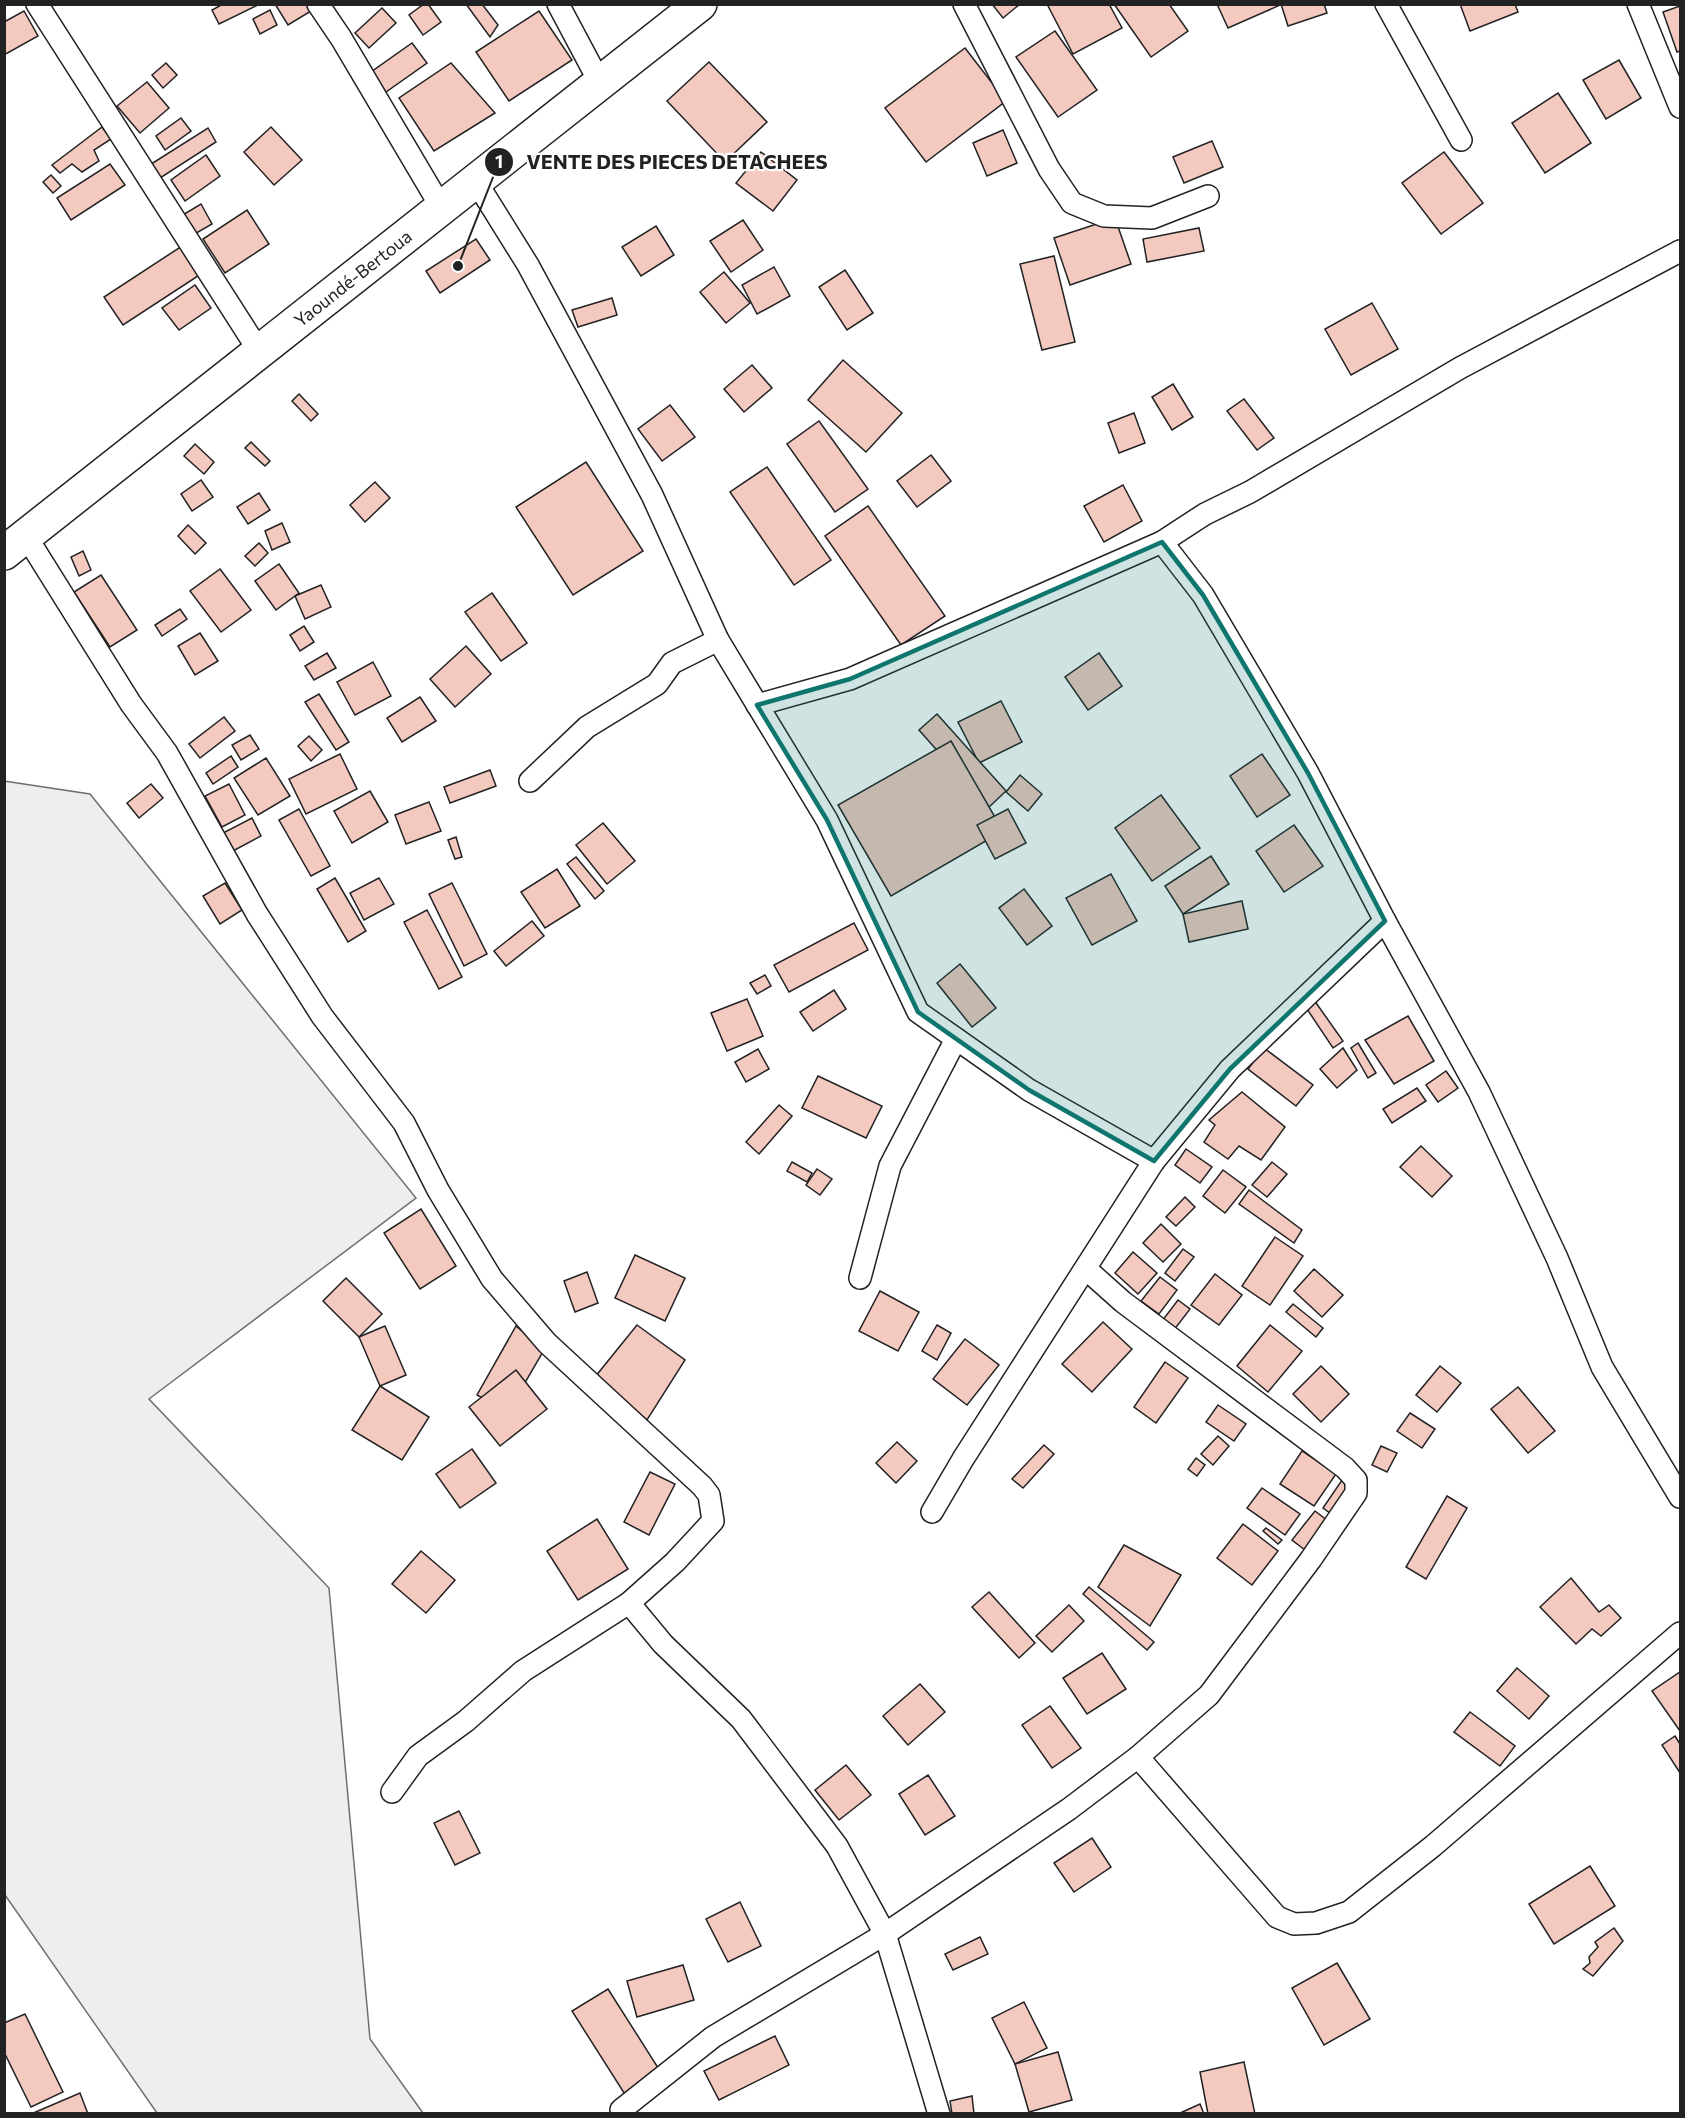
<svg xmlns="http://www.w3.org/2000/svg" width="1685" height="2118" font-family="Commissioner,sans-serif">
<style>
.green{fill:#eee;stroke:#6f6f6f;stroke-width:1.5}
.building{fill:#f3c9c0;stroke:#222;stroke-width:1.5}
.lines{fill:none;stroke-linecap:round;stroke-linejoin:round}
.street-casing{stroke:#222;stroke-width:24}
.highway-casing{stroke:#222;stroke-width:36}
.street{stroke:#fff;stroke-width:21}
.highway{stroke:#fff;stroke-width:33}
.marked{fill:#0f766e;fill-opacity:0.2;stroke:#0f766e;stroke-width:4.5;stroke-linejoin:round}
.labels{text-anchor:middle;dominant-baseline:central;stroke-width:4.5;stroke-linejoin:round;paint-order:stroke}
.street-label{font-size:18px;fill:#222;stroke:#fff}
.leader{fill:none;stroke:#222;stroke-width:2}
.callout-dot{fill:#222;stroke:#fff;stroke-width:2}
.mark-label{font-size:18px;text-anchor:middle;font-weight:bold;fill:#fff}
.callout-label{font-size:20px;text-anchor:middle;font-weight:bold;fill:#222;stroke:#fff;stroke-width:4.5;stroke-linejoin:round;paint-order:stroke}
</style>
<rect width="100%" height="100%" fill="#fff"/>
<path class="green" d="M 4,781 L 90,794 L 416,1198 L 149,1399 L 329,1588 L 370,2039 L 423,2113 L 157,2113 L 5,1895 Z"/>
<g class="building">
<path d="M 223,4 L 255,4 L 256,6 L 219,24 L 212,10 Z"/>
<path d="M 275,4 L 306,4 L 311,11 L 288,25 Z"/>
<path d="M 424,4 L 428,4 L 441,22 L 423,35 L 409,15 Z"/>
<path d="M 466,4 L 482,4 L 498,25 L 490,37 Z"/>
<path d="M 992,4 L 1020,4 L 1003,18 Z"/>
<path d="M 1047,4 L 1109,4 L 1122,28 L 1073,54 Z"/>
<path d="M 1114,4 L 1169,4 L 1188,31 L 1151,57 Z"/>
<path d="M 1217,4 L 1277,4 L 1278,6 L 1228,28 Z"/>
<path d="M 1281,4 L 1324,4 L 1327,13 L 1288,26 Z"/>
<path d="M 1460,4 L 1515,4 L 1518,12 L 1470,31 Z"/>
<path d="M 1680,6 L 1680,51 L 1677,52 L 1663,12 Z"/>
<path d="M 382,8 L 396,23 L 369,48 L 355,33 Z"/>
<path d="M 270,10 L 277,25 L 260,34 L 253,19 Z"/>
<path d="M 24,11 L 38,36 L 4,55 L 4,22 Z"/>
<path d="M 539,11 L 572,60 L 509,101 L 476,52 Z"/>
<path d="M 1055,31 L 1097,90 L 1058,117 L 1016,57 Z"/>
<path d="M 412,43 L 427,63 L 386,92 L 371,72 Z"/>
<path d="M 965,48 L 1006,101 L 926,162 L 885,108 Z"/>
<path d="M 1619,60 L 1641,98 L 1606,119 L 1583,80 Z"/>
<path d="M 709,62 L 767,122 L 725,162 L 667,101 Z"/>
<path d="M 166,63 L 177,75 L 163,88 L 152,75 Z"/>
<path d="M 451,63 L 495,113 L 434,151 L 399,98 Z"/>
<path d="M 147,82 L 169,108 L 140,133 L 117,106 Z"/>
<path d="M 1558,93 L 1591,143 L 1545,173 L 1512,123 Z"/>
<path d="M 181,118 L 191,131 L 165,150 L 156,136 Z"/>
<path d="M 102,127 L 111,139 L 94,150 L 99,161 L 82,172 L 72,164 L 60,173 L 52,165 Z"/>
<path d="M 271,127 L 302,160 L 274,185 L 244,152 Z"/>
<path d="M 208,128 L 216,142 L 157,180 L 148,166 Z"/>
<path d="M 1003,130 L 1017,163 L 987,176 L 973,143 Z"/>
<path d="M 1212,141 L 1223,167 L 1184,183 L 1173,157 Z"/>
<path d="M 761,152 L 797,180 L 773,211 L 736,183 Z"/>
<path d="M 1444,152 L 1483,203 L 1441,234 L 1402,183 Z"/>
<path d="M 206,155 L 220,176 L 185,201 L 171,180 Z"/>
<path d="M 110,164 L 125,185 L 71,220 L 57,198 Z"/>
<path d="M 51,175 L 61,186 L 53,193 L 43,182 Z"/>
<path d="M 201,204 L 212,224 L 193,235 L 181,216 Z"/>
<path d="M 247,210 L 269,244 L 225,273 L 203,239 Z"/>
<path d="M 1115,218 L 1131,264 L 1070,285 L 1054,238 Z"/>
<path d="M 743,220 L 763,250 L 731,272 L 710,241 Z"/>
<path d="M 656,226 L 674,255 L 641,276 L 622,247 Z"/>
<path d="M 1199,228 L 1204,251 L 1147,262 L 1143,239 Z"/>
<path d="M 476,239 L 490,260 L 440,293 L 426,271 Z"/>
<path d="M 182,246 L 201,274 L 123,325 L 104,297 Z"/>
<path d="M 1054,256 L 1075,342 L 1042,350 L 1020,264 Z"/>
<path d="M 774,267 L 790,296 L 757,314 L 742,285 Z"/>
<path d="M 845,270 L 873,313 L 847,330 L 819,287 Z"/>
<path d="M 724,272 L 750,303 L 726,323 L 700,292 Z"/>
<path d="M 195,285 L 211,308 L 179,330 L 162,308 Z"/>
<path d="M 612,298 L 617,315 L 578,327 L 572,310 Z"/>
<path d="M 1372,303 L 1398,349 L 1351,375 L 1325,329 Z"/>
<path d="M 843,360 L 902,413 L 866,452 L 808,400 Z"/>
<path d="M 752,365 L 772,388 L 744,412 L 724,389 Z"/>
<path d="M 1173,384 L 1193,417 L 1172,430 L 1152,397 Z"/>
<path d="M 299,394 L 318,414 L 311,421 L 292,401 Z"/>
<path d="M 1244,399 L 1274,438 L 1257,450 L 1227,411 Z"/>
<path d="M 670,405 L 695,437 L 662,461 L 638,429 Z"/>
<path d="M 1134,413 L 1145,443 L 1119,453 L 1108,423 Z"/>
<path d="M 819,421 L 868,489 L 835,512 L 787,444 Z"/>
<path d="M 251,442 L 270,461 L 265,466 L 245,448 Z"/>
<path d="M 195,444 L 214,462 L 204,474 L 184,456 Z"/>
<path d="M 931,455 L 951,481 L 917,507 L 897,481 Z"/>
<path d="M 586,462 L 643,551 L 573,595 L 516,507 Z"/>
<path d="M 767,467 L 831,560 L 794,585 L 730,492 Z"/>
<path d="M 201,480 L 213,497 L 192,511 L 181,494 Z"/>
<path d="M 375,482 L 390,498 L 365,522 L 350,505 Z"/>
<path d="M 1123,485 L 1142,521 L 1104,542 L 1084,506 Z"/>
<path d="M 259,493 L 270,510 L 248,524 L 237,507 Z"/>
<path d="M 868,506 L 945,616 L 901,645 L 825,536 Z"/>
<path d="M 282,523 L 290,542 L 272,550 L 265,531 Z"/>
<path d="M 188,525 L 206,543 L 195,554 L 178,536 Z"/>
<path d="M 259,543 L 268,553 L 255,566 L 245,556 Z"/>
<path d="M 83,551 L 91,570 L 79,576 L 71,557 Z"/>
<path d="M 279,564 L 299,593 L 276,610 L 255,581 Z"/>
<path d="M 220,569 L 251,610 L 221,632 L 190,591 Z"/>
<path d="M 101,575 L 137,630 L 110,647 L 74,592 Z"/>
<path d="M 321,585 L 331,607 L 305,619 L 295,596 Z"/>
<path d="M 492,593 L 527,643 L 501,661 L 465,612 Z"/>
<path d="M 180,609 L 187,619 L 162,636 L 155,625 Z"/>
<path d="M 304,626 L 314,642 L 300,651 L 290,635 Z"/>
<path d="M 200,633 L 218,661 L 195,675 L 178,646 Z"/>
<path d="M 466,646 L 491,674 L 455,707 L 430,679 Z"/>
<path d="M 327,653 L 336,668 L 314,680 L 305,666 Z"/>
<path d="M 1099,653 L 1122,686 L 1088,710 L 1065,677 Z"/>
<path d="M 373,662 L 391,696 L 355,715 L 337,682 Z"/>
<path d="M 319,694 L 349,742 L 336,750 L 305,702 Z"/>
<path d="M 420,697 L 436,721 L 402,742 L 387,718 Z"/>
<path d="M 1001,701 L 1022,742 L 979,763 L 958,722 Z"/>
<path d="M 937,714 L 1006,791 L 988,808 L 919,730 Z"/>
<path d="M 224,717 L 235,731 L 200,758 L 189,744 Z"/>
<path d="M 250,735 L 259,749 L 241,760 L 232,745 Z"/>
<path d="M 309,736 L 322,750 L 311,761 L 298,746 Z"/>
<path d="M 951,741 L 1003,831 L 891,896 L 838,805 Z"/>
<path d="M 340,754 L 357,789 L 306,814 L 289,779 Z"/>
<path d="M 1262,754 L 1290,795 L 1257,817 L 1230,776 Z"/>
<path d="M 231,756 L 238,767 L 213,784 L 206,773 Z"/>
<path d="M 266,758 L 290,796 L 258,815 L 234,778 Z"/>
<path d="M 490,770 L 496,786 L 450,803 L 444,787 Z"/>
<path d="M 1020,775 L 1042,794 L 1028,811 L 1006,792 Z"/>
<path d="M 151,784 L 163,798 L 139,818 L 127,803 Z"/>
<path d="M 229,784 L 245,815 L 222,827 L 205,796 Z"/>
<path d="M 370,791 L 388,822 L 352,843 L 334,811 Z"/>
<path d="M 1161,795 L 1200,848 L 1152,881 L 1115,828 Z"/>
<path d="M 429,802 L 441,831 L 406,844 L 395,815 Z"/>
<path d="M 299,809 L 330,866 L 311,876 L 279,820 Z"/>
<path d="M 1008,809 L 1026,843 L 995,859 L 977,825 Z"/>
<path d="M 252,818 L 261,836 L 233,851 L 223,833 Z"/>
<path d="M 603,823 L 635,861 L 607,884 L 576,845 Z"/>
<path d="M 1294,825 L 1323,866 L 1284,892 L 1256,851 Z"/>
<path d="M 456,837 L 462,857 L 455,859 L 448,840 Z"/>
<path d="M 1211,856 L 1229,884 L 1183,914 L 1165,886 Z"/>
<path d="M 576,857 L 604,891 L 595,899 L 567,864 Z"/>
<path d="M 557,869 L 580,906 L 545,928 L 521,892 Z"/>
<path d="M 1111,874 L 1137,921 L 1092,945 L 1066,898 Z"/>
<path d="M 335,878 L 366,931 L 348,942 L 317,889 Z"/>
<path d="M 379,878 L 394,904 L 364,920 L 350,893 Z"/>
<path d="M 225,883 L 242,910 L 220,924 L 203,896 Z"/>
<path d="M 452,883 L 487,954 L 464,966 L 429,894 Z"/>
<path d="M 1024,889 L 1052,926 L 1027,945 L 999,908 Z"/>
<path d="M 1242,901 L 1248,929 L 1189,942 L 1183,914 Z"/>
<path d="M 427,910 L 462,977 L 439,989 L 404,922 Z"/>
<path d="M 532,921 L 544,936 L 506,966 L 494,951 Z"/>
<path d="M 854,923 L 868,950 L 789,992 L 774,965 Z"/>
<path d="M 960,964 L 996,1008 L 972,1027 L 937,983 Z"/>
<path d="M 765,975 L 771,986 L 757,994 L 750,983 Z"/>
<path d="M 834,990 L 846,1009 L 813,1031 L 800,1012 Z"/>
<path d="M 747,999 L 763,1036 L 727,1051 L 711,1013 Z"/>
<path d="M 1314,1000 L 1343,1041 L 1333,1048 L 1305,1006 Z"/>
<path d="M 1408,1016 L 1434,1061 L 1394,1084 L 1365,1040 Z"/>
<path d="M 1358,1043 L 1376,1073 L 1368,1078 L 1351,1048 Z"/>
<path d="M 1264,1048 L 1313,1085 L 1296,1106 L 1248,1069 Z"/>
<path d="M 1343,1048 L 1357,1070 L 1337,1088 L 1320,1069 Z"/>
<path d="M 758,1049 L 769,1069 L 746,1082 L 735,1062 Z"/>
<path d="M 1446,1071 L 1458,1088 L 1438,1102 L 1426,1085 Z"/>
<path d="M 818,1076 L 882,1106 L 866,1138 L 802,1108 Z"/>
<path d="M 1417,1088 L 1426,1101 L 1392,1123 L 1383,1109 Z"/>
<path d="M 1242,1092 L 1285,1127 L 1261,1160 L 1239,1146 L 1228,1159 L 1204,1142 L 1215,1125 L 1209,1120 Z"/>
<path d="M 779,1105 L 792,1116 L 759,1154 L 746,1142 Z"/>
<path d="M 1421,1146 L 1452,1176 L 1432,1197 L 1400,1167 Z"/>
<path d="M 1186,1149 L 1212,1167 L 1200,1183 L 1175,1165 Z"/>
<path d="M 792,1162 L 812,1173 L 807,1182 L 787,1171 Z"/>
<path d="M 1272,1162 L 1287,1174 L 1267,1197 L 1252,1185 Z"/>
<path d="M 817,1169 L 832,1179 L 820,1195 L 806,1185 Z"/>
<path d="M 1223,1170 L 1246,1187 L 1225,1213 L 1203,1196 Z"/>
<path d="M 1249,1190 L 1302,1230 L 1294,1243 L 1239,1204 Z"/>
<path d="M 1185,1197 L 1195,1207 L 1176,1226 L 1166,1217 Z"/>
<path d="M 421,1209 L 456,1266 L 420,1289 L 384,1233 Z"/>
<path d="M 1161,1224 L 1181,1244 L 1163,1262 L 1143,1243 Z"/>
<path d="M 1275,1237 L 1303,1256 L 1270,1305 L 1242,1286 Z"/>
<path d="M 1183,1249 L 1194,1257 L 1175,1281 L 1165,1273 Z"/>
<path d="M 1133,1252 L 1157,1273 L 1138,1294 L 1115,1273 Z"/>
<path d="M 635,1255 L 685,1278 L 665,1321 L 615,1298 Z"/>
<path d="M 1314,1269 L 1343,1295 L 1322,1317 L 1294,1291 Z"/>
<path d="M 587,1272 L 598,1303 L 575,1312 L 564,1281 Z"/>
<path d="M 1215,1274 L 1242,1295 L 1219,1325 L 1191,1305 Z"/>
<path d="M 1160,1277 L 1177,1290 L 1159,1314 L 1141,1301 Z"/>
<path d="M 346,1278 L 382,1314 L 359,1337 L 323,1301 Z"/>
<path d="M 880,1291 L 919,1312 L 898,1351 L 859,1331 Z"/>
<path d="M 1178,1300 L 1190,1309 L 1174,1330 L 1162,1321 Z"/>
<path d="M 1293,1304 L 1323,1328 L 1316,1337 L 1286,1312 Z"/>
<path d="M 1103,1322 L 1132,1349 L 1092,1392 L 1062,1364 Z"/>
<path d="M 637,1325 L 685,1360 L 647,1420 L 595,1377 Z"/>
<path d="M 937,1325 L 951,1333 L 937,1360 L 922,1351 Z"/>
<path d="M 1270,1325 L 1302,1351 L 1268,1392 L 1237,1366 Z"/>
<path d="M 385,1326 L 406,1375 L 380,1386 L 359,1337 Z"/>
<path d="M 516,1326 L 544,1350 L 508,1412 L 477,1395 Z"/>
<path d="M 965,1339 L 999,1365 L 967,1405 L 933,1379 Z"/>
<path d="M 1165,1362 L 1188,1378 L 1156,1423 L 1134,1407 Z"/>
<path d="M 1321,1366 L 1349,1394 L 1321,1422 L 1293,1394 Z"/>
<path d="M 1440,1366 L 1461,1383 L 1437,1412 L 1416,1395 Z"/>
<path d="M 516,1370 L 547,1409 L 500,1446 L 469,1407 Z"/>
<path d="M 380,1386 L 429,1417 L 402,1460 L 352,1430 Z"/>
<path d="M 1518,1387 L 1555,1431 L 1528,1453 L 1491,1409 Z"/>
<path d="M 1218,1405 L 1246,1424 L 1234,1441 L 1206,1422 Z"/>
<path d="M 1410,1413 L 1435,1429 L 1422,1448 L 1397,1431 Z"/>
<path d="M 1218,1436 L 1229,1446 L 1213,1465 L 1201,1454 Z"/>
<path d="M 897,1442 L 917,1461 L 896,1483 L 876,1463 Z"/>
<path d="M 1044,1445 L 1054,1454 L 1023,1488 L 1012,1479 Z"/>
<path d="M 1381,1446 L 1397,1453 L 1387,1472 L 1372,1465 Z"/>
<path d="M 472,1449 L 496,1483 L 460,1508 L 436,1474 Z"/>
<path d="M 1302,1451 L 1336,1474 L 1314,1506 L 1280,1484 Z"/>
<path d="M 1196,1458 L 1205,1465 L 1197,1476 L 1188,1469 Z"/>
<path d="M 650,1472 L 675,1484 L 649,1535 L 624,1522 Z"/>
<path d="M 1342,1480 L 1349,1485 L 1330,1513 L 1323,1508 Z"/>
<path d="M 1262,1488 L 1300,1514 L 1285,1535 L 1247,1508 Z"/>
<path d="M 1447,1496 L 1467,1508 L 1426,1579 L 1406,1567 Z"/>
<path d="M 1315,1511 L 1328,1521 L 1305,1550 L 1292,1540 Z"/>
<path d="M 597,1519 L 628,1569 L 578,1600 L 547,1551 Z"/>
<path d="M 1243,1524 L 1278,1551 L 1252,1585 L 1217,1558 Z"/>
<path d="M 1266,1528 L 1282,1540 L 1278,1544 L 1263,1531 Z"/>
<path d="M 1124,1545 L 1181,1575 L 1150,1626 L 1098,1587 Z"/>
<path d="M 421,1551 L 455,1580 L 426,1613 L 392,1584 Z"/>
<path d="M 1571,1578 L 1599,1612 L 1609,1605 L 1621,1618 L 1601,1636 L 1592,1629 L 1576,1644 L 1540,1607 Z"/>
<path d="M 1089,1587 L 1154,1642 L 1147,1650 L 1083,1594 Z"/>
<path d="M 989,1592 L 1035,1643 L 1019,1658 L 972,1607 Z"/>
<path d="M 1069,1605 L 1084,1621 L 1052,1652 L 1036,1636 Z"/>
<path d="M 1102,1653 L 1126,1689 L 1087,1714 L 1063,1678 Z"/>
<path d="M 1517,1668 L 1549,1696 L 1529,1719 L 1497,1691 Z"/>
<path d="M 1680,1672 L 1680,1731 L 1652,1691 Z"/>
<path d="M 920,1684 L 945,1712 L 908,1745 L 883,1716 Z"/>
<path d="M 1050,1706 L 1081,1748 L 1052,1768 L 1022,1725 Z"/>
<path d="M 1470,1712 L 1515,1746 L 1500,1766 L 1454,1732 Z"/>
<path d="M 1675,1736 L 1680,1744 L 1680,1773 L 1662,1745 Z"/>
<path d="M 846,1765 L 871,1795 L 839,1820 L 815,1790 Z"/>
<path d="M 928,1775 L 955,1816 L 925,1835 L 899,1794 Z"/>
<path d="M 459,1811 L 480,1853 L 455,1865 L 434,1823 Z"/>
<path d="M 1092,1838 L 1111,1867 L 1074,1892 L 1054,1863 Z"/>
<path d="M 1590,1866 L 1615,1906 L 1554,1944 L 1529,1904 Z"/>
<path d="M 740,1902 L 761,1946 L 728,1962 L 706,1919 Z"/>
<path d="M 1614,1928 L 1623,1941 L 1593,1976 L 1583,1969 L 1590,1963 L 1589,1957 L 1598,1947 L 1595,1942 Z"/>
<path d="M 980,1937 L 988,1954 L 953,1970 L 945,1954 Z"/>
<path d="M 1337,1963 L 1370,2019 L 1324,2045 L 1292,1988 Z"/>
<path d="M 683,1965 L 694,2000 L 637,2017 L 627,1981 Z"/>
<path d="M 608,1989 L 662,2074 L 626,2096 L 572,2011 Z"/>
<path d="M 1024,2002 L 1047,2048 L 1015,2064 L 992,2018 Z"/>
<path d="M 25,2014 L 63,2092 L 31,2107 L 4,2052 L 4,2023 Z"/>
<path d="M 775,2036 L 789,2065 L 719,2100 L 704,2071 Z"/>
<path d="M 1058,2052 L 1072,2100 L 1029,2112 L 1015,2064 Z"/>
<path d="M 1244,2062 L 1255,2114 L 1208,2114 L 1200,2072 Z"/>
<path d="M 80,2093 L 88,2114 L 31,2114 Z"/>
<path d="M 972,2096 L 974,2114 L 952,2114 L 950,2101 Z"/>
<path d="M 1200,2104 L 1204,2114 L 1178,2114 Z"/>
</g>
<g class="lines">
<g class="street-casing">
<g id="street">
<path d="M 37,4 L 259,351"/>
<path d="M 318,4 L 341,38 L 441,207"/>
<path d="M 558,4 L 600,83"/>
<path d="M 964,4 L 1049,169 L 1072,203 L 1104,216 L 1152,218 L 1208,196"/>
<path d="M 1386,4 L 1461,140"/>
<path d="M 1638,4 L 1680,107"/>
<path d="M 475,180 L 528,265 L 652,495 L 718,640 L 827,820 L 918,1012 L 1029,1090 L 1154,1161"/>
<path d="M 26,536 L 131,704 L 167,753 L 257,914 L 322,1016 L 404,1123 L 438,1190 L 492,1279 L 547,1343 L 702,1486 L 709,1495 L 713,1521 L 675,1562 L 629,1603 L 523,1671 L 466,1721 L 418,1756 L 392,1792"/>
<path d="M 1162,542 L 1205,514 L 1250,492 L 1460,368 L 1680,251"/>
<path d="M 757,705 L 850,679 L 1162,542 L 1203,595 L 1308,773 L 1385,921 L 1479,1092 L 1557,1258 L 1602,1367 L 1680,1497"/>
<path d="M 530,781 L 587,727 L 657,684 L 672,663 L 718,640"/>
<path d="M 860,1278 L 890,1166 L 956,1039"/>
<path d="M 932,1512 L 963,1459 L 1154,1161 L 1230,1069 L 1385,921"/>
<path d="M 629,1603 L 663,1644 L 741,1719 L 837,1846 L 885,1934 L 939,2114"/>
<path d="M 1138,1757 L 1277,1917 L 1294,1924 L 1316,1923 L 1349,1912 L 1433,1846 L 1680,1633"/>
<path d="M 621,2110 L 713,2037 L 885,1934 L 1069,1809 L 1138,1757 L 1209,1695 L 1311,1559 L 1356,1493 L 1356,1480 L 1345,1468 L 1123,1302 L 1086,1269"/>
</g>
</g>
<g class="highway-casing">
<g id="highway">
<path id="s1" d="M 4,553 L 700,4"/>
</g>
</g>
<use href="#street" class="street"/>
<use href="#highway" class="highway"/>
</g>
<path class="marked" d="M 1162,542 L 1203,595 L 1308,773 L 1385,921 L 1230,1069 L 1154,1161 L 1029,1090 L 918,1012 L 827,820 L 757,705 L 850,679 Z"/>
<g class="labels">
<g class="street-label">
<text stroke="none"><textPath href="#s1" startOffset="444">Yaoundé-Bertoua</textPath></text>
</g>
</g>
<path class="leader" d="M458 266L499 162"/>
<g class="callout-dot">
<circle cx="458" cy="266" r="6"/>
<circle cx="499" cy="162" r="15"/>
</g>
<g class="mark-label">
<text x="499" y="168">1</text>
</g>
<g class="callout-label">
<text x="677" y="169">VENTE DES PIECES DETACHEES</text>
</g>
<rect width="1685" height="2118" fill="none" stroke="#222222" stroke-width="12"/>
</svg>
